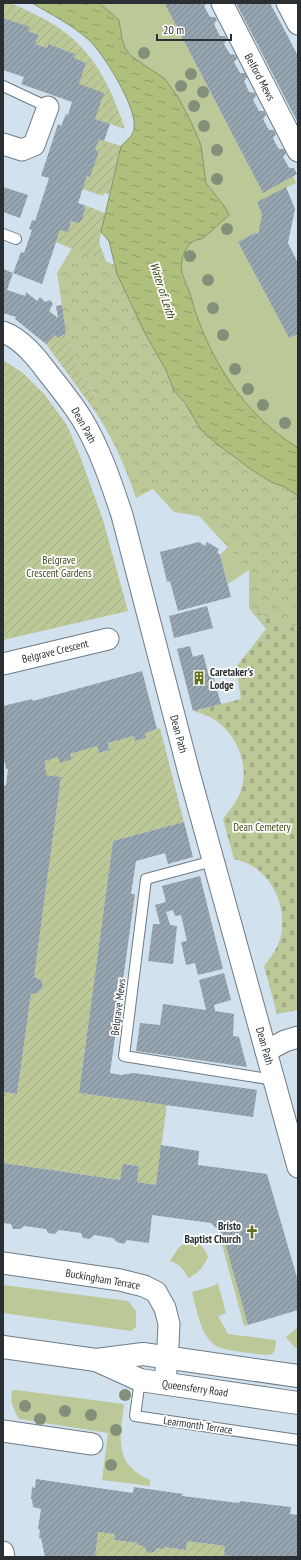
<svg xmlns="http://www.w3.org/2000/svg" width="301" height="1560" font-family="'PT Sans Narrow',sans-serif">
<style>
.green{fill:#bcc898}
.forest{fill:url(#forest-crowns)}
.cemetery{fill:url(#cemetery-stones)}
.garden{fill:url(#garden-furrows)}
.water{fill:url(#water-ripples);stroke:#879466}
.building{fill:url(#building-hatch)}
.lines{fill:none;stroke-linecap:round;stroke-linejoin:round}
.service-casing{stroke:#6c7b86;stroke-width:12}
.minor-casing{stroke:#6c7b86;stroke-width:23}
.primary-casing{stroke:#6c7b86;stroke-width:24}
.service{stroke:#fff;stroke-width:10}
.minor{stroke:#fff;stroke-width:21}
.primary{stroke:#fff;stroke-width:22}
.tree{fill:#82907a}
.labels{text-anchor:middle;dominant-baseline:central;stroke-width:3.5;stroke-linejoin:round;paint-order:stroke}
.street-label{font-size:11px;fill:#292f33;stroke:#fff}
.park-label{font-size:11px;fill:#424d1b;stroke:#fff}
.poi-label{font-size:11px;font-weight:bold;fill:#292f33;stroke:#fff;text-anchor:start}
.water-label{font-size:12px;font-style:italic;fill:#343e0a;stroke:#fff}
</style>
<defs>
<pattern id="forest-crowns" width="20" height="18" patternUnits="userSpaceOnUse"><rect width="20" height="18" fill="#bcc898"/><path d="M2 6a3 3 0 1 1 6 0M12 15a3 3 0 1 1 6 0" fill="none" stroke="#a2ac83"/></pattern>
<pattern id="cemetery-stones" width="16" height="16" patternUnits="userSpaceOnUse"><rect width="16" height="16" fill="#bcc898"/><path d="M2 7V4a2 2 0 0 1 4 0v3zM10 15v-3a2 2 0 0 1 4 0v3z" fill="#a2ac83"/></pattern>
<pattern id="garden-furrows" width="10" height="10" patternUnits="userSpaceOnUse"><rect width="10" height="10" fill="#bcc898"/><path d="M-1 1l2-2M0 10L10 0M9 11l2-2" fill="none" stroke="#a2ac83"/></pattern>
<pattern id="water-ripples" width="26" height="14" patternUnits="userSpaceOnUse"><rect width="26" height="14" fill="#afc07c"/><path d="M2 4q2-2 4 0t4 0M15 11q2-2 4 0t4 0" fill="none" stroke="#8e9c66"/></pattern>
<pattern id="building-hatch" width="6" height="6" patternUnits="userSpaceOnUse"><rect width="6" height="6" fill="#96a5b0"/><path d="M-1 1l2-2M0 6l6-6M5 7l2-2" fill="none" stroke="#7a8790"/></pattern>
</defs>
<rect width="100%" height="100%" fill="#d1e1ed"/>
<g class="green">
<path d="M 99,3 L 166,3 L 184,41 L 263,193 L 293,176 L 296,183 L 257,202 L 262,215 L 258,234 L 255,233 L 238,242 L 289,338 L 298,334 L 298,448 C 273,432 251,411 233,387 C 216,366 204,340 195,314 C 192,305 191,294 187,285 C 185,278 181,275 181,268 C 181,259 185,246 193,241 C 196,240 200,239 202,239 L 225,207 L 206,183 L 201,145 L 192,124 L 178,97 L 148,67 L 131,56 L 125,48 L 122,39 L 119,20 Z"/>
<path d="M 228,547 L 249,570 L 228,584 L 220,555 Z"/>
<path d="M 225,1240 L 248,1325 L 244,1326 L 221,1241 Z"/>
<path d="M 188,1242 C 199,1242 204,1246 208,1257 C 204,1266 198,1274 188,1278 C 185,1270 178,1263 170,1261 L 179,1247 Z"/>
<path d="M 218,1283 L 226,1313 L 218,1316 L 228,1334 L 276,1340 L 275,1350 L 272,1354 L 268,1355 C 256,1354 227,1351 218,1347 C 200,1337 197,1310 192,1292 L 213,1286 Z"/>
<path d="M 3,1285 L 128,1301 L 136,1311 L 136,1327 L 131,1331 L 3,1313 Z"/>
<path d="M 298,1327 L 298,1347 L 295,1348 L 286,1337 Z"/>
<path d="M 13,1390 L 16,1390 L 124,1404 C 120,1438 113,1464 150,1480 L 150,1486 L 102,1480 L 108,1433 L 19,1419 C 15,1412 8,1398 13,1390 Z"/>
</g>
<path class="forest" d="M 72,248 L 115,265 L 146,335 L 166,370 L 174,391 L 217,444 L 252,470 L 271,482 L 285,487 L 298,496 L 298,626 L 289,628 L 249,608 L 249,570 L 199,516 L 174,512 L 153,489 L 136,498 C 125,465 110,431 89,403 L 96,397 L 80,371 L 66,333 L 57,273 Z"/>
<path class="cemetery" d="M 249,608 L 289,628 L 298,626 L 298,1010 L 277,1014 L 264,966 C 271,957 278,948 281,936 C 286,911 277,885 257,869 C 250,864 242,861 234,859 L 223,819 C 229,811 236,803 240,793 C 250,768 239,739 219,723 C 212,717 203,714 194,711 L 241,699 L 236,667 L 266,629 Z"/>
<g class="garden">
<path d="M 3,3 C 14,3 22,8 32,13 C 86,37 107,75 125,129 L 95,119 L 79,84 L 86,63 L 74,58 L 75,54 L 48,45 L 47,48 L 35,44 L 39,35 L 28,31 L 29,27 L 3,18 Z"/>
<path d="M 99,139 L 121,146 L 109,194 L 104,193 L 103,196 L 82,189 L 98,151 L 95,150 Z"/>
<path d="M 84,205 L 105,213 L 99,243 L 107,263 L 56,242 L 60,230 L 71,221 L 77,223 C 84,219 86,212 84,205 Z"/>
<path d="M 66,333 L 80,371 L 96,398 L 89,403 L 46,344 L 55,335 L 59,338 Z"/>
<path d="M 3,360 L 23,373 L 44,394 L 67,425 L 80,456 L 103,520 L 128,611 L 3,640 Z"/>
<path d="M 160,728 L 184,822 L 113,841 L 79,1093 L 167,1105 L 156,1185 L 137,1182 L 139,1166 L 124,1164 L 120,1180 L 3,1163 L 3,1092 L 17,1094 L 31,994 L 38,993 L 43,986 L 41,980 L 34,977 L 61,777 L 46,775 L 45,761 L 58,757 L 72,759 L 70,754 L 97,746 L 99,753 L 109,750 L 108,743 L 134,736 L 135,741 L 146,738 L 145,733 Z"/>
<path d="M 98,1532 L 115,1534 L 114,1540 L 138,1543 L 138,1545 L 144,1546 L 146,1551 L 150,1553 L 154,1552 L 157,1548 L 163,1549 L 164,1547 L 186,1550 L 187,1541 L 225,1546 L 224,1555 L 238,1557 L 95,1557 Z"/>
</g>
<path class="water" d="M 32,3 L 99,3 L 119,20 L 122,39 L 125,48 L 131,56 L 165,79 L 178,97 L 192,124 L 201,145 L 206,183 L 225,207 L 229,215 C 221,222 213,230 204,237 C 201,240 199,239 196,240 C 190,242 186,248 184,254 C 177,272 185,277 190,294 C 207,356 242,413 298,448 L 298,496 L 285,487 L 271,482 L 252,470 L 217,444 L 201,430 L 185,403 L 174,391 L 166,370 L 146,335 L 117,274 L 109,241 L 101,232 L 121,146 C 126,141 133,136 134,129 C 138,109 104,54 89,40 C 72,25 51,14 32,3 Z"/>
<g class="building">
<path d="M 166,3 L 207,3 L 204,6 L 210,17 L 215,17 L 217,20 L 214,24 L 220,36 L 225,36 L 227,39 L 224,44 L 230,54 L 235,55 L 237,58 L 234,62 L 240,73 L 245,73 L 247,77 L 244,81 L 249,92 L 255,93 L 256,96 L 253,100 L 259,111 L 264,111 L 266,115 L 263,119 L 269,130 L 274,130 L 276,134 L 273,138 L 276,144 L 279,149 L 284,149 L 286,153 L 283,157 L 286,162 L 289,168 L 294,168 L 297,174 L 263,193 L 184,41 L 165,4 Z"/>
<path d="M 236,3 L 270,3 L 286,33 L 298,56 L 298,123 Z"/>
<path d="M 3,18 L 30,27 L 28,31 L 39,35 L 35,44 L 47,48 L 48,44 L 75,54 L 74,58 L 86,63 L 79,84 L 104,93 L 95,119 L 110,124 L 104,141 L 99,139 L 95,150 L 99,151 L 90,177 L 87,176 L 78,203 L 84,205 L 85,210 L 82,220 L 78,223 L 71,221 L 68,232 L 60,230 L 42,284 L 13,273 L 21,252 L 24,253 L 32,230 L 29,229 L 32,220 L 35,221 L 49,178 L 41,176 L 58,124 L 61,126 L 66,114 L 68,115 L 72,102 L 21,84 L 24,77 L 3,70 Z"/>
<path d="M 3,187 L 28,195 L 20,218 L 3,212 Z"/>
<path d="M 286,187 L 295,209 L 288,243 L 298,263 L 298,334 L 289,338 L 238,242 L 255,233 L 258,234 L 262,215 L 257,202 Z"/>
<path d="M 3,269 L 13,273 L 7,290 L 25,296 L 26,292 L 37,301 L 40,297 L 45,302 L 50,300 L 53,304 L 49,311 L 58,318 L 56,306 L 62,305 L 66,333 L 58,338 L 55,335 L 46,344 L 15,319 L 16,317 L 3,313 Z"/>
<path d="M 199,542 L 205,546 L 207,542 L 219,549 L 217,552 L 220,555 L 231,597 L 178,611 L 170,581 L 167,582 L 160,552 Z"/>
<path d="M 207,606 L 213,628 L 174,638 L 169,616 Z"/>
<path d="M 190,646 L 193,657 L 203,654 L 209,676 L 213,675 L 221,704 L 193,711 L 177,649 Z"/>
<path d="M 142,671 L 157,729 L 145,733 L 146,738 L 135,741 L 134,736 L 108,743 L 109,750 L 99,753 L 97,746 L 70,754 L 72,759 L 60,763 L 58,757 L 45,761 L 46,775 L 61,777 L 34,977 L 41,980 L 43,986 L 38,993 L 31,994 L 17,1094 L 3,1092 L 3,786 L 6,785 L 8,769 L 6,769 L 5,763 L 3,762 L 3,706 L 32,699 L 33,701 Z"/>
<path d="M 184,822 L 193,857 L 168,864 L 165,853 L 136,861 L 131,894 L 135,894 L 110,1073 L 121,1075 L 134,1073 L 257,1090 L 253,1117 L 79,1093 L 113,841 Z"/>
<path d="M 200,876 L 223,969 L 198,975 L 195,963 L 186,965 L 181,942 L 187,941 L 181,915 L 175,916 L 173,910 L 166,912 L 170,925 L 177,926 L 173,964 L 148,961 L 153,924 L 160,924 L 155,905 L 166,902 L 162,886 Z"/>
<path d="M 224,973 L 231,1000 L 214,1005 L 215,1011 L 234,1014 L 233,1036 L 239,1037 L 247,1067 L 136,1051 L 140,1023 L 160,1025 L 163,1004 L 206,1010 L 199,980 Z"/>
<path d="M 161,1145 L 199,1151 L 198,1165 L 267,1174 L 298,1281 L 298,1310 L 248,1325 L 223,1235 L 211,1223 L 152,1215 L 149,1243 L 127,1240 L 124,1244 L 117,1242 L 113,1238 L 94,1235 L 90,1239 L 83,1238 L 81,1233 L 59,1230 L 55,1234 L 48,1233 L 46,1229 L 24,1226 L 20,1229 L 13,1229 L 11,1224 L 3,1223 L 3,1163 L 120,1180 L 123,1164 L 139,1166 L 137,1182 L 156,1185 Z"/>
<path d="M 36,1479 L 133,1493 L 134,1487 L 183,1494 L 182,1496 L 239,1503 L 240,1501 L 291,1507 L 290,1514 L 298,1515 L 298,1557 L 238,1557 L 224,1555 L 225,1546 L 187,1541 L 186,1550 L 164,1547 L 163,1549 L 157,1548 L 154,1552 L 150,1553 L 146,1551 L 144,1546 L 138,1545 L 138,1543 L 114,1540 L 115,1534 L 98,1532 L 95,1557 L 45,1557 L 41,1538 L 39,1538 L 40,1530 L 38,1529 L 41,1509 L 33,1507 L 32,1499 L 31,1499 L 32,1487 L 35,1488 Z"/>
</g>
<g class="lines">
<g class="service-casing">
<g id="service">
<path d="M 3,86 L 48,107"/>
<path d="M 3,234 L 16,239"/>
<path d="M 213,861 L 146,879 L 124,1056 L 274,1080"/>
<path d="M 140,1380 L 135,1416 L 298,1440"/>
</g>
</g>
<g class="minor-casing">
<g id="minor">
<path d="M 222,3 L 298,151"/>
<path d="M 287,3 L 298,24"/>
<path d="M 3,144 L 22,150 L 34,145 L 48,107"/>
<path d="M 3,332 C 22,339 36,357 48,373 C 60,388 72,403 82,419 C 100,449 111,482 122,515 L 189,773 L 298,1167"/>
<path d="M 3,664 L 108,639"/>
<path d="M 266,1051 L 285,1041 L 298,1037"/>
<path d="M 3,1263 L 120,1280 L 144,1286 L 156,1292 L 165,1308 L 169,1324 L 168,1345 L 165,1383"/>
<path d="M 3,1431 L 92,1444"/>
<path d="M 3,1552 L 4,1557"/>
</g>
</g>
<g class="primary-casing">
<g id="primary">
<path d="M 3,1347 L 96,1360 L 143,1354 L 298,1376"/>
<path d="M 96,1360 L 140,1380 L 298,1403"/>
</g>
</g>
<use href="#service" class="service"/>
<use href="#minor" class="minor"/>
<use href="#primary" class="primary"/>
</g>
<g class="tree">
<circle cx="144" cy="53" r="6"/>
<circle cx="191" cy="74" r="6"/>
<circle cx="181" cy="86" r="6"/>
<circle cx="203" cy="92" r="6"/>
<circle cx="194" cy="106" r="6"/>
<circle cx="204" cy="126" r="6"/>
<circle cx="217" cy="150" r="6"/>
<circle cx="217" cy="179" r="6"/>
<circle cx="227" cy="229" r="6"/>
<circle cx="190" cy="256" r="6"/>
<circle cx="208" cy="280" r="6"/>
<circle cx="213" cy="308" r="6"/>
<circle cx="223" cy="335" r="6"/>
<circle cx="235" cy="369" r="6"/>
<circle cx="248" cy="389" r="6"/>
<circle cx="263" cy="405" r="6"/>
<circle cx="285" cy="423" r="6"/>
<circle cx="125" cy="1395" r="6"/>
<circle cx="25" cy="1406" r="6"/>
<circle cx="65" cy="1411" r="6"/>
<circle cx="91" cy="1415" r="6"/>
<circle cx="40" cy="1419" r="6"/>
<circle cx="116" cy="1430" r="6"/>
<circle cx="111" cy="1465" r="6"/>
</g>
<defs>
<g id="building-bare" transform="scale(1.08)"><path d="M-4-6H4V6H1V3H-1V6H-4ZM-2.5-4.3h1.7v1.8h-1.7ZM.8-4.3h1.7v1.8H.8ZM-2.5-1h1.7V.8h-1.7ZM.8-1h1.7V.8H.8Z" fill="#5e6e1a" stroke="#fff" stroke-width="2.5" paint-order="stroke"/></g>
<g id="church-bare" transform="scale(1.08)"><path d="M-1.2-6h2.4v3.5h3.3v2.4h-3.3V6h-2.4V-.1h-3.3v-2.4h3.3Z" fill="#5e6e1a" stroke="#fff" stroke-width="2.5" paint-order="stroke"/></g>
</defs>
<g fill-rule="evenodd">
<use href="#building-bare" x="199" y="678"/>
<use href="#church-bare" x="252" y="1232"/>
</g>
<g class="labels">
<g class="street-label">
<text transform="translate(260 77) rotate(62)">Belford Mews</text>
<text transform="translate(84 425) rotate(61)">Dean Path</text>
<text transform="translate(55 651) rotate(-14)">Belgrave Crescent</text>
<text transform="translate(179 734) rotate(75)">Dean Path</text>
<text transform="translate(118 1007) rotate(-83)">Belgrave Mews</text>
<text transform="translate(265 1046) rotate(74)">Dean Path</text>
<text transform="translate(103 1279) rotate(10)">Buckingham Terrace</text>
<text transform="translate(195 1388) rotate(8)">Queensferry Road</text>
<text transform="translate(198 1425) rotate(8)">Learmonth Terrace</text>
</g>
<g class="park-label">
<text x="59" y="560">Belgrave<tspan x="59" dy="13">Crescent Gardens</tspan></text>
<text x="262" y="827">Dean Cemetery</text>
</g>
<g class="poi-label">
<text x="210" y="672">Caretaker's<tspan x="210" dy="13">Lodge</tspan></text>
<text x="241" y="1226" text-anchor="end">Bristo<tspan x="241" dy="13">Baptist Church</tspan></text>
</g>
<g class="water-label">
<text transform="translate(163 290) rotate(72)">Water of Leith</text>
</g>
</g>
<rect width="301" height="1560" fill="none" stroke="#292f33" stroke-width="8"/>
<path d="M157 34v6h74v-6" fill="none" stroke="#292f33" stroke-width="2"/>
<text x="163" y="34" font-size="12" fill="#292f33" stroke="#ffffff" stroke-width="3" paint-order="stroke">20 m</text>
</svg>
